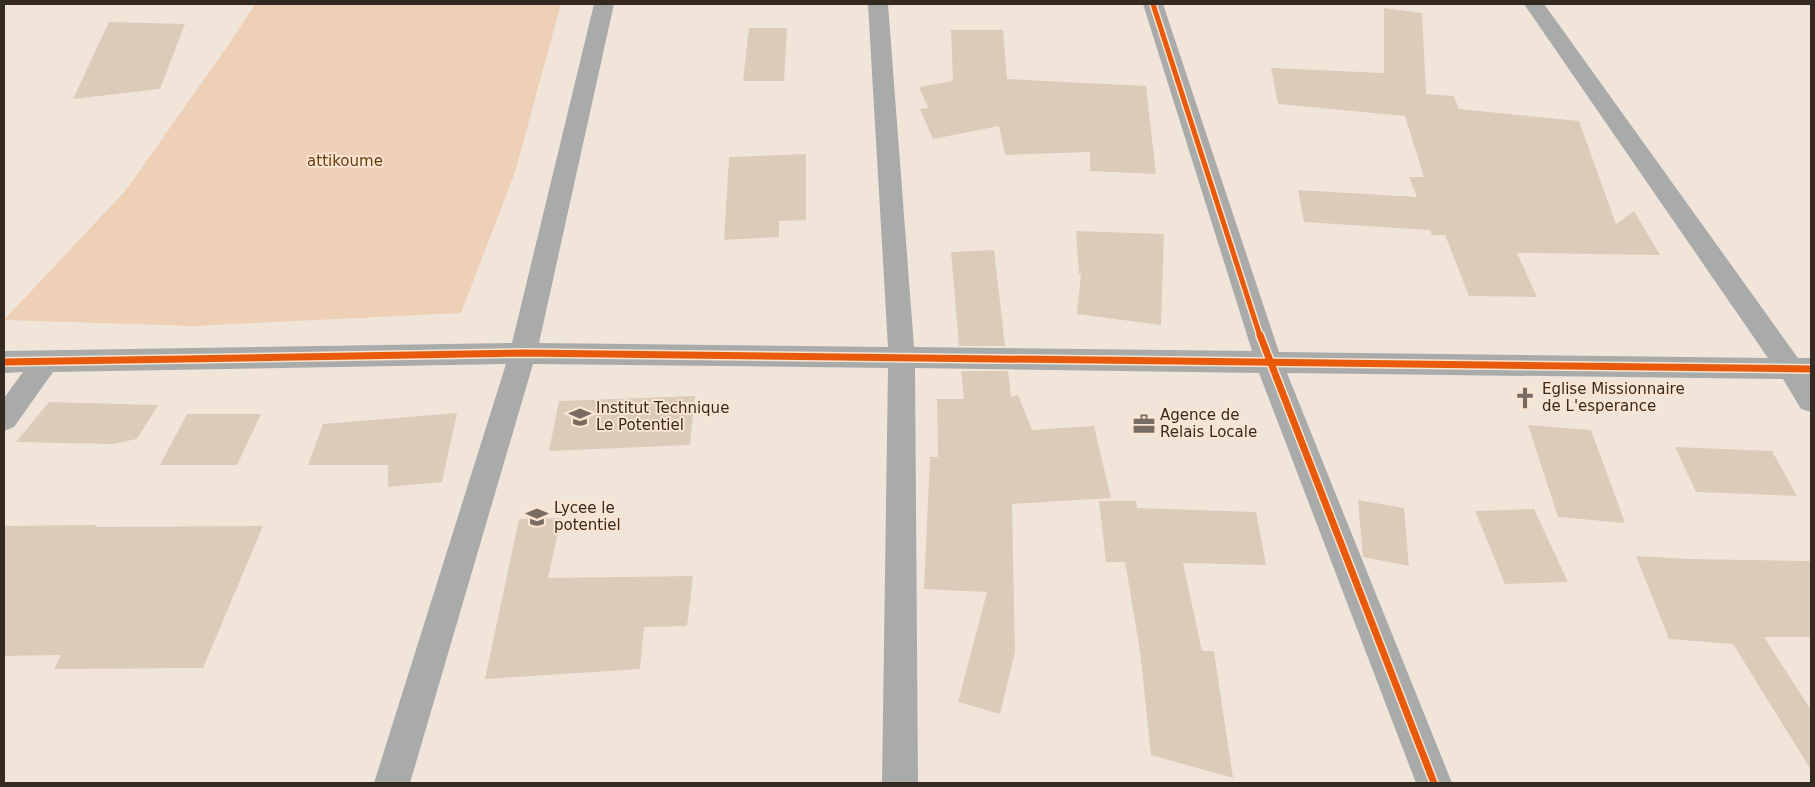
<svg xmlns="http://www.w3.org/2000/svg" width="1815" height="787" font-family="'DejaVu Sans',sans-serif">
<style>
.green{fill:#edd0b5}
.building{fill:#ddcbba}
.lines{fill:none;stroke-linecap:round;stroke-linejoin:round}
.street{fill:#a8abaa;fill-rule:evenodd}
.cycleway-far1-casing{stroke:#fbe4d0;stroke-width:8}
.cycleway-casing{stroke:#fbe4d0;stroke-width:10}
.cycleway-far1{stroke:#e8590c;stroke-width:5}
.cycleway{stroke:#e8590c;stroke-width:7}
.labels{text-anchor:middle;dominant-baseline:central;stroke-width:4;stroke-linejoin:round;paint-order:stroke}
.park-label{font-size:15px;fill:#673d0e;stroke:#fbe4d0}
.poi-label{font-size:15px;fill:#352a21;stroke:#fbe4d0;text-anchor:start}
</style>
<rect width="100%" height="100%" fill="#f1e5da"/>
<path class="green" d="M 255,4 L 560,4 L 560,7 L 515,172 L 461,313 L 194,326 L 4,320 L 126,190 L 229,44 Z"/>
<g class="building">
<path d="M 1384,8 L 1422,13 L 1426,94 L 1454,96 L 1459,109 L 1579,121 L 1616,224 L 1634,211 L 1660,255 L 1517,253 L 1537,297 L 1469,296 L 1445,235 L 1432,235 L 1430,230 L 1304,222 L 1298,190 L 1417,197 L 1409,177 L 1424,177 L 1405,116 L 1278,104 L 1271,68 L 1384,73 Z"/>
<path d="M 109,22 L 185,24 L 160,89 L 73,99 Z"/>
<path d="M 749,28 L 787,28 L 784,81 L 743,81 Z"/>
<path d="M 951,30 L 1003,30 L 1007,79 L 1146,86 L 1156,174 L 1090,171 L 1090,152 L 1005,155 L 999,126 L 933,139 L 920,109 L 928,108 L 919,87 L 953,81 Z"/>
<path d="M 806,154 L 806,220 L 779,221 L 779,237 L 724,240 L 729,157 Z"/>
<path d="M 1076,231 L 1164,234 L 1161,325 L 1077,314 L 1081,273 L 1079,274 Z"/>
<path d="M 994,250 L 1005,346 L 959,346 L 951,252 Z"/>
<path d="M 961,371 L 1008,371 L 1011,397 L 1018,395 L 1032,430 L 1094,426 L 1111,498 L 1012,504 L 1015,652 L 1000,714 L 958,702 L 987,592 L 924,589 L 930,457 L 938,457 L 937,399 L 964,399 Z"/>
<path d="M 695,396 L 690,445 L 549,451 L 559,401 Z"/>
<path d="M 49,402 L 158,405 L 137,439 L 112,444 L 16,442 Z"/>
<path d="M 457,413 L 442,482 L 388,487 L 388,465 L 308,465 L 323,424 Z"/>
<path d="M 187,414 L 261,414 L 237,465 L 160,465 Z"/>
<path d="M 1528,425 L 1591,430 L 1625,523 L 1558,517 Z"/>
<path d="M 1675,447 L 1772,451 L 1797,496 L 1696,492 Z"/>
<path d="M 1358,500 L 1404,508 L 1409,566 L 1363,557 Z"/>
<path d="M 1099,501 L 1136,501 L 1137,508 L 1256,512 L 1266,565 L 1183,563 L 1202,651 L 1214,651 L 1233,778 L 1151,755 L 1140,651 L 1125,562 L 1106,562 Z"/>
<path d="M 1534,509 L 1568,582 L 1505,584 L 1475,511 Z"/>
<path d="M 561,518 L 548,578 L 693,576 L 687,626 L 644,627 L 640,669 L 485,679 L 519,519 Z"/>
<path d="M 97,525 L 96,527 L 263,526 L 203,668 L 54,669 L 61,655 L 4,656 L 4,526 Z"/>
<path d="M 1636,556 L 1690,559 L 1811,561 L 1811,637 L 1764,637 L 1811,710 L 1811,770 L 1733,644 L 1669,639 Z"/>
</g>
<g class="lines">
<path class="street" d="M 594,4 L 614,4 L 539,343 L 888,347 L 868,4 L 888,4 L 914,347 L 1252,351 L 1143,4 L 1163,4 L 1279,352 L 1768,358 L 1524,4 L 1544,4 L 1798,358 L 1811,358 L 1811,412 L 1801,409 L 1783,379 L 1287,373 L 1452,783 L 1416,783 L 1259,373 L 915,368 L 918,783 L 882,783 L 888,368 L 533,364 L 410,783 L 374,783 L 506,364 L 53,372 L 14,427 L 4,431 L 4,398 L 23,372 L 4,373 L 4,351 L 512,343 Z"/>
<g class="cycleway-far1-casing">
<path id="cycleway-far1" d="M 1153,4 L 1260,336"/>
</g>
<g class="cycleway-casing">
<g id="cycleway">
<path d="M 1260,335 L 1434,783"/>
<path d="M 4,362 L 523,353 L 1811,369"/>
</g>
</g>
<use href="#cycleway-far1" class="cycleway-far1"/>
<use href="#cycleway" class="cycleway"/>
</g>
<defs>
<g id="church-bare" transform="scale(1.725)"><path d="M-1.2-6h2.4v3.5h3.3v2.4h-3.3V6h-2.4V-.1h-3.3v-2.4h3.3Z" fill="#776b62" stroke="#fbe4d0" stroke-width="2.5" paint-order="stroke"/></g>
<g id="school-bare" transform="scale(1.725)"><path d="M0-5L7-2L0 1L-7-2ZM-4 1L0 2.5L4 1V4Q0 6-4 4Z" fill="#776b62" stroke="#fbe4d0" stroke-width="2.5" paint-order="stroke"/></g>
<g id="office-bare" transform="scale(1.725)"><path d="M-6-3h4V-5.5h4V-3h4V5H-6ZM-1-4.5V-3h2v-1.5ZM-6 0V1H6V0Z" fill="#776b62" stroke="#fbe4d0" stroke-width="2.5" paint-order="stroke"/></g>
</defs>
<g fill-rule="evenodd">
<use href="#church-bare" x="1525" y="398"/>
<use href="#school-bare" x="580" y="417"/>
<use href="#office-bare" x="1144" y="424"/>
<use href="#school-bare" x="537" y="517"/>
</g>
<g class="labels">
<g class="park-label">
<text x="345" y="161">attikoume</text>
</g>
<g class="poi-label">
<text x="1542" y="389">Eglise Missionnaire<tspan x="1542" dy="17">de L'esperance</tspan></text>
<text x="596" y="408">Institut Technique<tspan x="596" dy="17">Le Potentiel</tspan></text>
<text x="1160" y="415">Agence de<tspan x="1160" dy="17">Relais Locale</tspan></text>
<text x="554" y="508">Lycee le<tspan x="554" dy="17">potentiel</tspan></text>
</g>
</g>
<rect width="1815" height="787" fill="none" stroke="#352a21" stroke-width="10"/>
</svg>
